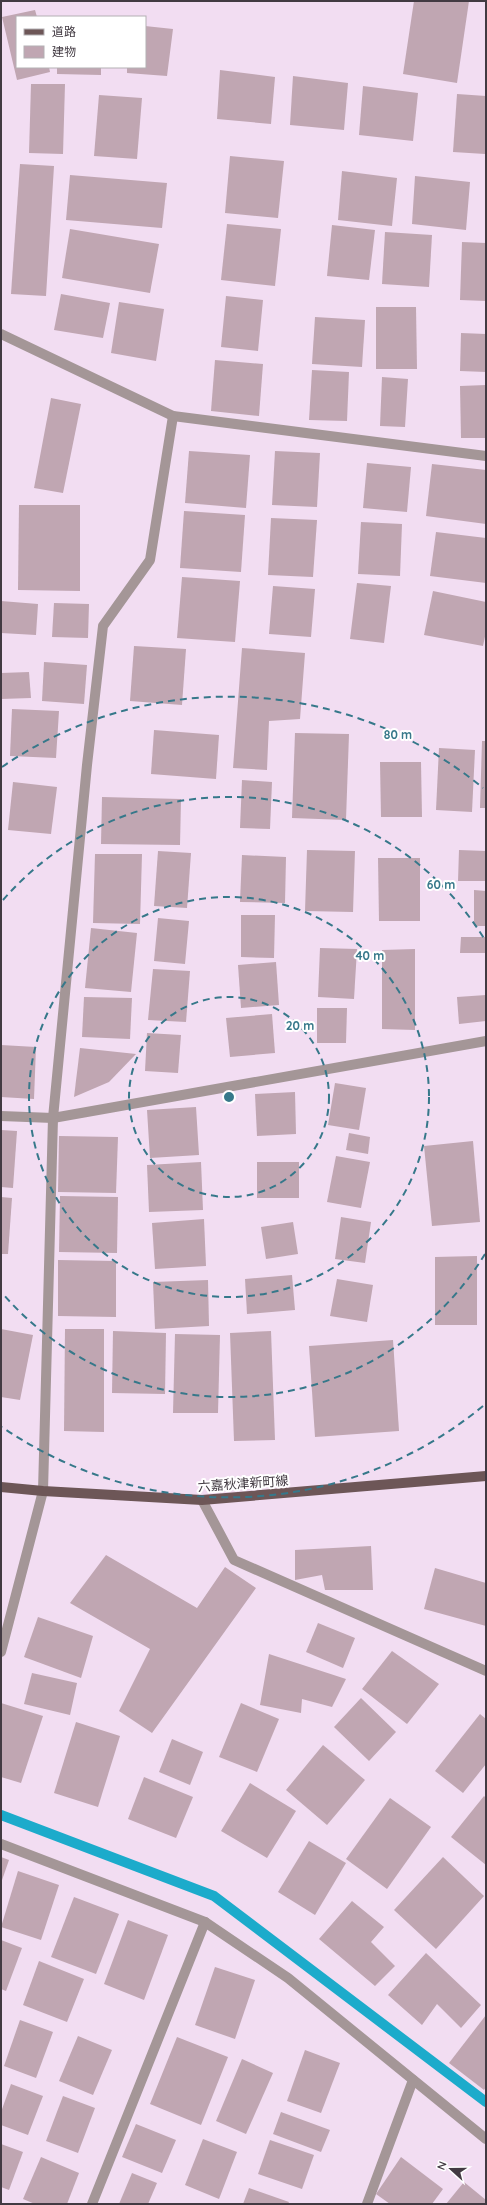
<svg xmlns="http://www.w3.org/2000/svg" width="487" height="2205" font-family="Quicksand,'Noto Sans JP',sans-serif">
<style>
.lines{fill:none;stroke-linecap:round;stroke-linejoin:round}
.stream{stroke:#1cabcb;stroke-width:10}
.building{fill:#c0a6b2}
.minor{stroke:#a49697;stroke-width:10}
.major{stroke:#6d5657;stroke-width:10}
.ring{fill:none;stroke:#36788a;stroke-width:2;stroke-dasharray:7 5}
.labels{text-anchor:middle;dominant-baseline:central;stroke-width:4;stroke-linejoin:round;paint-order:stroke}
.street-label{font-size:13px;fill:#423a42;stroke:#fff}
.centre{fill:#36788a;stroke:#fff;stroke-width:2}
.ring-label{font-size:12px;text-anchor:middle;font-weight:bold;fill:#36788a;stroke:#fff;stroke-width:4;stroke-linejoin:round;paint-order:stroke}
</style>
<rect width="100%" height="100%" fill="#f2ddf2"/>
<g class="lines">
<path class="stream" d="M 1,1815 L 214,1896 L 486,2102"/>
</g>
<g class="building">
<path d="M 414,1 L 469,1 L 457,83 L 403,74 Z"/>
<path d="M 35,10 L 37,17 L 17,17 L 17,67 L 49,67 L 50,72 L 17,80 L 2,17 Z"/>
<path d="M 145,26 L 173,29 L 167,76 L 127,73 L 127,67 L 145,67 Z"/>
<path d="M 57,67 L 101,67 L 101,75 L 57,74 Z"/>
<path d="M 220,70 L 275,77 L 271,124 L 217,119 Z"/>
<path d="M 293,76 L 348,83 L 344,130 L 290,125 Z"/>
<path d="M 31,84 L 65,84 L 63,154 L 29,153 Z"/>
<path d="M 363,86 L 418,93 L 413,141 L 359,135 Z"/>
<path d="M 457,94 L 486,96 L 485,154 L 453,152 Z"/>
<path d="M 99,95 L 142,98 L 137,159 L 94,156 Z"/>
<path d="M 230,156 L 284,161 L 278,218 L 225,213 Z"/>
<path d="M 20,164 L 54,166 L 46,296 L 11,294 Z"/>
<path d="M 342,171 L 397,178 L 392,226 L 338,220 Z"/>
<path d="M 70,175 L 167,183 L 162,228 L 66,220 Z"/>
<path d="M 415,176 L 470,182 L 466,230 L 412,224 Z"/>
<path d="M 227,224 L 281,229 L 275,286 L 221,280 Z"/>
<path d="M 332,225 L 375,230 L 369,280 L 327,276 Z"/>
<path d="M 70,229 L 159,244 L 150,293 L 62,278 Z"/>
<path d="M 385,232 L 432,235 L 429,287 L 382,284 Z"/>
<path d="M 462,242 L 486,243 L 486,301 L 460,300 Z"/>
<path d="M 61,294 L 110,303 L 103,338 L 54,330 Z"/>
<path d="M 226,296 L 263,300 L 258,351 L 221,347 Z"/>
<path d="M 119,302 L 164,309 L 156,361 L 111,353 Z"/>
<path d="M 376,307 L 416,307 L 417,369 L 376,369 Z"/>
<path d="M 315,317 L 365,320 L 362,367 L 312,364 Z"/>
<path d="M 461,333 L 486,334 L 486,372 L 460,371 Z"/>
<path d="M 215,360 L 263,364 L 259,416 L 211,411 Z"/>
<path d="M 312,370 L 349,372 L 347,421 L 309,420 Z"/>
<path d="M 382,377 L 408,379 L 405,427 L 380,426 Z"/>
<path d="M 486,385 L 486,438 L 461,438 L 460,386 Z"/>
<path d="M 51,398 L 81,404 L 63,493 L 34,488 Z"/>
<path d="M 189,451 L 250,455 L 246,508 L 185,503 Z"/>
<path d="M 275,451 L 320,453 L 317,507 L 272,505 Z"/>
<path d="M 367,463 L 411,467 L 407,512 L 363,508 Z"/>
<path d="M 432,464 L 486,470 L 486,524 L 426,516 Z"/>
<path d="M 19,505 L 80,505 L 80,591 L 18,590 Z"/>
<path d="M 184,511 L 245,515 L 241,572 L 180,568 Z"/>
<path d="M 271,518 L 317,520 L 313,577 L 268,575 Z"/>
<path d="M 361,522 L 402,524 L 400,576 L 358,574 Z"/>
<path d="M 436,532 L 486,538 L 486,583 L 430,576 Z"/>
<path d="M 182,577 L 240,581 L 235,642 L 177,638 Z"/>
<path d="M 357,583 L 391,586 L 384,643 L 350,639 Z"/>
<path d="M 273,586 L 315,589 L 311,637 L 269,634 Z"/>
<path d="M 433,591 L 486,602 L 486,632 L 483,646 L 424,635 Z"/>
<path d="M 1,601 L 38,604 L 36,635 L 1,633 Z"/>
<path d="M 54,603 L 89,604 L 88,638 L 52,637 Z"/>
<path d="M 134,646 L 186,649 L 182,705 L 130,701 Z"/>
<path d="M 242,648 L 305,653 L 300,719 L 269,721 L 267,770 L 233,768 Z"/>
<path d="M 44,662 L 87,665 L 84,704 L 42,701 Z"/>
<path d="M 29,672 L 31,698 L 1,699 L 1,673 Z"/>
<path d="M 12,709 L 59,711 L 56,758 L 10,756 Z"/>
<path d="M 154,730 L 219,735 L 216,779 L 151,774 Z"/>
<path d="M 295,733 L 349,734 L 346,820 L 292,818 Z"/>
<path d="M 482,741 L 486,741 L 486,808 L 480,808 Z"/>
<path d="M 439,748 L 475,750 L 472,812 L 436,810 Z"/>
<path d="M 380,762 L 421,762 L 422,817 L 381,817 Z"/>
<path d="M 242,780 L 272,782 L 270,829 L 240,828 Z"/>
<path d="M 13,782 L 57,787 L 51,834 L 8,830 Z"/>
<path d="M 102,797 L 181,799 L 180,845 L 101,844 Z"/>
<path d="M 307,850 L 355,851 L 353,912 L 305,911 Z"/>
<path d="M 459,850 L 486,851 L 486,881 L 458,881 Z"/>
<path d="M 158,851 L 191,853 L 187,908 L 154,906 Z"/>
<path d="M 95,854 L 142,854 L 140,924 L 93,923 Z"/>
<path d="M 242,855 L 286,857 L 285,903 L 240,902 Z"/>
<path d="M 378,858 L 420,858 L 420,921 L 379,921 Z"/>
<path d="M 474,890 L 486,891 L 486,926 L 474,926 Z"/>
<path d="M 241,915 L 275,915 L 274,958 L 241,957 Z"/>
<path d="M 158,918 L 189,921 L 185,964 L 154,961 Z"/>
<path d="M 91,928 L 137,933 L 131,992 L 85,988 Z"/>
<path d="M 461,937 L 486,937 L 486,953 L 460,953 Z"/>
<path d="M 320,948 L 357,949 L 354,999 L 318,997 Z"/>
<path d="M 415,949 L 415,1030 L 382,1029 L 382,950 Z"/>
<path d="M 276,962 L 279,1005 L 241,1008 L 238,965 Z"/>
<path d="M 153,969 L 190,971 L 186,1022 L 148,1020 Z"/>
<path d="M 486,995 L 486,1021 L 459,1024 L 457,997 Z"/>
<path d="M 84,997 L 132,998 L 130,1039 L 82,1037 Z"/>
<path d="M 317,1008 L 347,1008 L 346,1043 L 317,1043 Z"/>
<path d="M 272,1014 L 275,1053 L 230,1057 L 226,1018 Z"/>
<path d="M 147,1033 L 181,1035 L 178,1073 L 145,1071 Z"/>
<path d="M 1,1045 L 36,1047 L 34,1099 L 1,1097 Z"/>
<path d="M 80,1048 L 136,1054 L 109,1082 L 74,1097 Z"/>
<path d="M 335,1083 L 366,1088 L 359,1130 L 328,1125 Z"/>
<path d="M 295,1092 L 296,1134 L 257,1136 L 255,1094 Z"/>
<path d="M 196,1107 L 199,1155 L 150,1158 L 147,1110 Z"/>
<path d="M 1,1130 L 17,1131 L 13,1188 L 1,1187 Z"/>
<path d="M 349,1133 L 370,1137 L 368,1154 L 346,1150 Z"/>
<path d="M 59,1136 L 118,1137 L 116,1193 L 58,1192 Z"/>
<path d="M 473,1141 L 480,1222 L 432,1226 L 424,1146 Z"/>
<path d="M 336,1156 L 370,1162 L 361,1208 L 327,1202 Z"/>
<path d="M 201,1162 L 203,1210 L 149,1212 L 147,1165 Z"/>
<rect x="257" y="1162" width="42" height="36"/>
<path d="M 60,1196 L 118,1197 L 117,1253 L 59,1252 Z"/>
<path d="M 1,1197 L 12,1198 L 8,1254 L 1,1254 Z"/>
<path d="M 341,1217 L 371,1222 L 365,1263 L 335,1259 Z"/>
<path d="M 204,1219 L 206,1266 L 155,1269 L 152,1223 Z"/>
<path d="M 293,1222 L 298,1254 L 266,1259 L 261,1227 Z"/>
<path d="M 477,1256 L 477,1325 L 435,1325 L 435,1257 Z"/>
<path d="M 58,1260 L 116,1261 L 116,1317 L 58,1316 Z"/>
<path d="M 292,1275 L 295,1310 L 247,1314 L 245,1279 Z"/>
<path d="M 337,1279 L 373,1285 L 367,1322 L 330,1316 Z"/>
<path d="M 208,1280 L 209,1326 L 155,1329 L 153,1282 Z"/>
<path d="M 1,1329 L 33,1335 L 20,1400 L 1,1397 Z"/>
<path d="M 65,1329 L 104,1329 L 104,1432 L 64,1431 Z"/>
<path d="M 113,1331 L 166,1333 L 165,1394 L 112,1393 Z"/>
<path d="M 271,1331 L 275,1440 L 234,1441 L 230,1333 Z"/>
<path d="M 175,1334 L 220,1335 L 218,1413 L 173,1413 Z"/>
<path d="M 393,1340 L 399,1431 L 315,1437 L 309,1346 Z"/>
<path d="M 371,1546 L 373,1590 L 325,1590 L 322,1575 L 295,1580 L 295,1550 Z"/>
<path d="M 106,1555 L 197,1608 L 225,1567 L 256,1588 L 152,1733 L 119,1711 L 150,1649 L 70,1603 Z"/>
<path d="M 435,1568 L 486,1583 L 486,1626 L 424,1609 Z"/>
<path d="M 38,1617 L 93,1636 L 81,1678 L 24,1657 Z"/>
<path d="M 318,1623 L 355,1638 L 343,1668 L 306,1652 Z"/>
<path d="M 392,1651 L 439,1684 L 407,1724 L 362,1689 Z"/>
<path d="M 269,1654 L 346,1679 L 332,1707 L 302,1699 L 301,1713 L 260,1705 Z"/>
<path d="M 32,1673 L 77,1683 L 70,1715 L 24,1704 Z"/>
<path d="M 361,1698 L 396,1732 L 369,1761 L 334,1727 Z"/>
<path d="M 1,1703 L 43,1716 L 21,1783 L 1,1777 Z"/>
<path d="M 241,1703 L 279,1719 L 257,1772 L 219,1757 Z"/>
<path d="M 480,1714 L 486,1719 L 486,1764 L 463,1793 L 435,1771 Z"/>
<path d="M 76,1722 L 120,1736 L 98,1807 L 54,1793 Z"/>
<path d="M 172,1739 L 203,1752 L 190,1785 L 159,1772 Z"/>
<path d="M 323,1745 L 365,1780 L 327,1825 L 286,1790 Z"/>
<path d="M 144,1777 L 193,1797 L 176,1838 L 128,1819 Z"/>
<path d="M 250,1783 L 296,1811 L 267,1858 L 221,1831 Z"/>
<path d="M 484,1796 L 486,1798 L 486,1865 L 451,1837 Z"/>
<path d="M 390,1798 L 431,1827 L 387,1889 L 346,1859 Z"/>
<path d="M 309,1841 L 346,1863 L 315,1915 L 278,1892 Z"/>
<path d="M 1,1857 L 9,1860 L 1,1883 Z"/>
<path d="M 443,1857 L 484,1896 L 436,1949 L 394,1910 Z"/>
<path d="M 18,1871 L 59,1885 L 41,1940 L 1,1927 Z"/>
<path d="M 74,1897 L 119,1914 L 96,1974 L 51,1957 Z"/>
<path d="M 352,1901 L 384,1927 L 371,1942 L 395,1966 L 375,1986 L 319,1939 Z"/>
<path d="M 128,1920 L 168,1935 L 144,2000 L 104,1984 Z"/>
<path d="M 1,1940 L 22,1948 L 6,1991 L 1,1989 Z"/>
<path d="M 426,1953 L 481,2005 L 461,2028 L 437,2004 L 422,2025 L 388,1995 Z"/>
<path d="M 39,1961 L 84,1979 L 67,2022 L 23,2005 Z"/>
<path d="M 215,1967 L 255,1980 L 235,2039 L 195,2025 Z"/>
<path d="M 486,2015 L 486,2087 L 484,2090 L 449,2063 Z"/>
<path d="M 20,2020 L 53,2032 L 36,2078 L 4,2066 Z"/>
<path d="M 78,2036 L 112,2050 L 93,2095 L 59,2081 Z"/>
<path d="M 177,2037 L 228,2057 L 201,2125 L 150,2104 Z"/>
<path d="M 305,2050 L 340,2063 L 321,2113 L 287,2101 Z"/>
<path d="M 242,2059 L 273,2073 L 246,2134 L 216,2121 Z"/>
<path d="M 11,2084 L 43,2096 L 28,2135 L 1,2125 L 1,2112 Z"/>
<path d="M 63,2096 L 95,2108 L 78,2153 L 46,2141 Z"/>
<path d="M 281,2112 L 330,2130 L 321,2152 L 273,2134 Z"/>
<path d="M 136,2124 L 176,2140 L 162,2173 L 122,2157 Z"/>
<path d="M 203,2139 L 237,2152 L 219,2199 L 185,2185 Z"/>
<path d="M 270,2140 L 314,2155 L 302,2189 L 258,2174 Z"/>
<path d="M 1,2144 L 23,2152 L 9,2190 L 1,2187 Z"/>
<path d="M 41,2157 L 79,2173 L 67,2204 L 35,2204 L 23,2199 Z"/>
<path d="M 401,2157 L 443,2189 L 432,2204 L 390,2204 L 376,2194 Z"/>
<path d="M 132,2173 L 157,2183 L 148,2204 L 119,2204 Z"/>
<path d="M 464,2182 L 486,2200 L 486,2204 L 446,2204 Z"/>
<path d="M 249,2188 L 289,2202 L 288,2204 L 243,2204 Z"/>
</g>
<g class="lines">
<g class="minor">
<path d="M 1,334 L 173,416 L 486,456"/>
<path d="M 1,1116 L 53,1118 L 486,1041"/>
<path d="M 202,1500 L 234,1560 L 486,1671"/>
<path d="M 1,1652 L 43,1491 L 53,1118 L 87,765 L 103,626 L 150,560 L 173,416"/>
<path d="M 1,1844 L 205,1922 L 288,1978 L 486,2139"/>
<path d="M 92,2204 L 205,1922"/>
<path d="M 367,2204 L 413,2080"/>
</g>
<path class="major" d="M 1,1487 L 43,1491 L 202,1500 L 486,1476"/>
</g>
<g class="ring">
<circle cx="229" cy="1097" r="100"/>
<circle cx="229" cy="1097" r="200"/>
<path d="M485 1254A300 300 0 0 1 3 1294M3 900A300 300 0 0 1 485 940"/>
<path d="M483 1406A400 400 0 0 1 2 1427M2 767A400 400 0 0 1 483 788"/>
</g>
<g class="labels">
<g class="street-label">
<text transform="translate(243 1483) rotate(-4)">六嘉秋津新町線</text>
</g>
</g>
<circle cx="229" cy="1097" r="6" class="centre"/>
<g class="ring-label">
<text x="398" y="739">80 m</text>
<text x="441" y="889">60 m</text>
<text x="370" y="960">40 m</text>
<text x="300" y="1030">20 m</text>
</g>
<rect width="487" height="2205" fill="none" stroke="#423a42" stroke-width="4"/>
<rect x="16" y="16" width="130" height="52" fill="#ffffff" stroke="#b3b0b3"/>
<rect x="24" y="29" width="20" height="6" fill="#6d5657" stroke="#b3b0b3"/>
<text x="52" y="36" font-size="12" fill="#423a42">道路</text>
<rect x="24" y="46" width="20" height="12" fill="#c0a6b2" stroke="#b3b0b3"/>
<text x="52" y="56" font-size="12" fill="#423a42">建物</text>
<g transform="translate(451 2169) rotate(291)" stroke="#ffffff" stroke-width="3" paint-order="stroke">
<path d="M0-3L7 15L0 10L-7 15Z" fill="#423a42"/>
<text y="-6" font-size="11" font-weight="bold" text-anchor="middle" fill="#423a42">N</text>
</g>
</svg>
